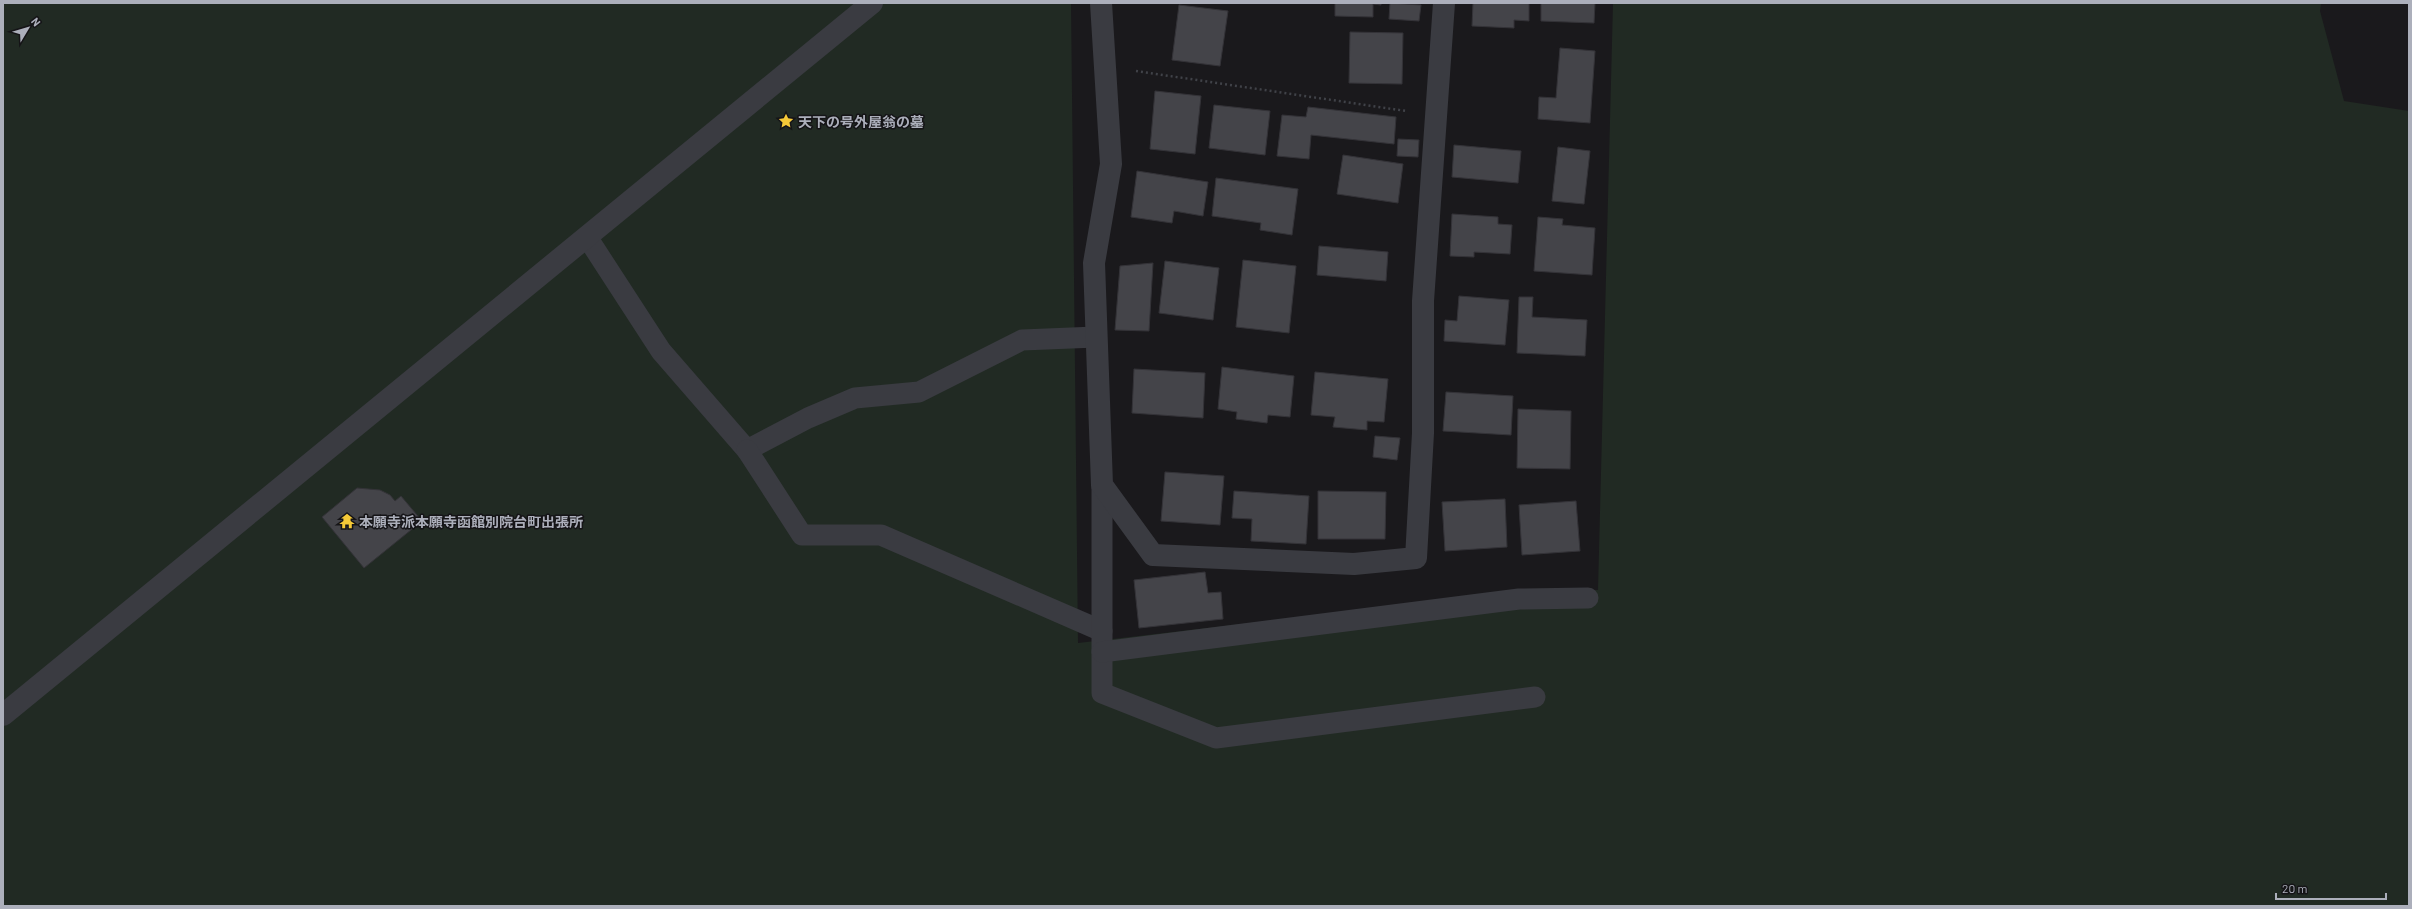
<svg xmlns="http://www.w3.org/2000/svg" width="2412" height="909" font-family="Barlow,'Noto Sans JP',sans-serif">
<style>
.green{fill:#212a23}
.building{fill:#444449;stroke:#343338}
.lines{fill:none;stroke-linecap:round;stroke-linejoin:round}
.path{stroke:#404248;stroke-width:2.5;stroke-dasharray:2 3;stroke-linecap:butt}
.lane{stroke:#3a3b41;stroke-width:21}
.street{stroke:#3a3b41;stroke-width:22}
.labels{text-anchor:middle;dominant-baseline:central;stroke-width:3;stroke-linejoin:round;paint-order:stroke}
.poi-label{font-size:14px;font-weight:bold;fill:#acafbb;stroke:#151417;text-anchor:start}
</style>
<rect width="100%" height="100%" fill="#1a191c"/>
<path class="green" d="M 3,3 L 1071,3 L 1078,643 L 1509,593 L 1598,590 L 1613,3 L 2321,3 L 2320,11 L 2344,101 L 2409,111 L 2409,906 L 3,906 Z"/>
<g class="building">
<path d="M 1335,3 L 1381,3 L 1381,5 L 1373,4 L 1373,17 L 1335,16 Z"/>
<path d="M 1390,3 L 1421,5 L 1419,21 L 1389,19 Z"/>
<path d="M 1473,3 L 1529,3 L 1529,21 L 1514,20 L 1514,28 L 1472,26 Z"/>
<path d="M 1541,3 L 1595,3 L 1594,23 L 1541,21 Z"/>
<path d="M 1179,5 L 1228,11 L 1220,66 L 1172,60 Z"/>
<path d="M 1350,32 L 1403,33 L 1402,84 L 1349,83 Z"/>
<path d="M 1560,48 L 1595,51 L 1590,123 L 1538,119 L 1539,97 L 1556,98 Z"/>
<path d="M 1155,91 L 1201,96 L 1195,154 L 1150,149 Z"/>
<path d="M 1214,105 L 1270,111 L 1265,155 L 1209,148 Z"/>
<path d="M 1308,107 L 1396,117 L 1394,144 L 1311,135 L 1309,159 L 1277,156 L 1282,115 L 1306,117 Z"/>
<path d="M 1398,139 L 1419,140 L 1418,157 L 1397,156 Z"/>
<path d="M 1454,145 L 1521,151 L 1518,183 L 1452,177 Z"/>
<path d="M 1558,147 L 1590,151 L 1584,204 L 1552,201 Z"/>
<path d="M 1343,155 L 1403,164 L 1398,203 L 1337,194 Z"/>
<path d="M 1137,171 L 1208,182 L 1203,216 L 1174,211 L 1172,223 L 1131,217 Z"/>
<path d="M 1216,178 L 1298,189 L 1292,235 L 1260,230 L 1261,223 L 1212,216 Z"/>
<path d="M 1452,214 L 1498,217 L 1498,224 L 1512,225 L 1510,254 L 1474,252 L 1474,257 L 1450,256 Z"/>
<path d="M 1538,217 L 1563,219 L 1562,225 L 1595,228 L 1592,275 L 1534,271 Z"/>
<path d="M 1319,246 L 1388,252 L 1386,281 L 1317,275 Z"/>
<path d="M 1243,260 L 1296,266 L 1289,333 L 1236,327 Z"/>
<path d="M 1165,261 L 1219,268 L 1213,320 L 1159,313 Z"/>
<path d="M 1153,263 L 1149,331 L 1115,330 L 1120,266 Z"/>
<path d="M 1459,296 L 1509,300 L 1505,345 L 1444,341 L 1445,320 L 1457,321 Z"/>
<path d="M 1519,297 L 1533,297 L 1532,317 L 1587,320 L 1585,356 L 1517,353 Z"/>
<path d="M 1222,367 L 1294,376 L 1290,417 L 1268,415 L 1267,423 L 1236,419 L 1237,412 L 1218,409 Z"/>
<path d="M 1134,369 L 1205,373 L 1203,418 L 1132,413 Z"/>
<path d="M 1315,372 L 1388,379 L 1384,422 L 1367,421 L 1367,430 L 1333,427 L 1335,417 L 1311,415 Z"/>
<path d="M 1446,392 L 1513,396 L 1511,435 L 1443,431 Z"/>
<path d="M 1518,409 L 1571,411 L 1570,469 L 1517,468 Z"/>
<path d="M 1375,436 L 1400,438 L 1397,460 L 1373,457 Z"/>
<path d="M 1165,472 L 1224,476 L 1220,525 L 1161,521 Z"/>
<path d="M 357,488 L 380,490 L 390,495 L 395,501 L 401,496 L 422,521 L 364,568 L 322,517 Z"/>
<path d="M 1234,491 L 1309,496 L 1306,544 L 1251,541 L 1252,519 L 1232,518 Z"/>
<path d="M 1318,491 L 1386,492 L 1385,539 L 1318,539 Z"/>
<path d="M 1505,499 L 1507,547 L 1445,551 L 1442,502 Z"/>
<path d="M 1576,501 L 1580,551 L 1522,555 L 1519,505 Z"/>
<path d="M 1205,572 L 1208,593 L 1221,592 L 1223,619 L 1139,628 L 1134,580 Z"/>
</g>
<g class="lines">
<path class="path" d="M 1136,71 L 1406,111"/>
<g class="lane">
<path d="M 587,237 L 661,351 L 747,450 L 808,418 L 855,398 L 919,392 L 1022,340 L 1096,337"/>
<path d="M 747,450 L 802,535 L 881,535 L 1102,631"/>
<path d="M 1102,485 L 1102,693 L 1216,738 L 1535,697"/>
<path d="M 1102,652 L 1519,599 L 1588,598"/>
</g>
<g class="street">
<path d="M 1101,3 L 1111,164 L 1094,263 L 1102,485 L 1153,555 L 1354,564 L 1416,558 L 1423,433 L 1423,301 L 1444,3"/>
<path d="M 3,715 L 872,3"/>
</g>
</g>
<defs>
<g id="sight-bare" transform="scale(1.2)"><path d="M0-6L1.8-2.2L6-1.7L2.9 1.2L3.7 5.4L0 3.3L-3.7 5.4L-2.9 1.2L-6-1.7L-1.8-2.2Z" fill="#f5c938" stroke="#151417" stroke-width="2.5" paint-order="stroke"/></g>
<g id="temple-bare" transform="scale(1.2)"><path d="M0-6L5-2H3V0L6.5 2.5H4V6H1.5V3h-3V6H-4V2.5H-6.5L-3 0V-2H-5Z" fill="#f5c938" stroke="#151417" stroke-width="2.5" paint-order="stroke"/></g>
</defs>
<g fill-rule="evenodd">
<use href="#sight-bare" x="786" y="121"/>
<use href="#temple-bare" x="347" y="521"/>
</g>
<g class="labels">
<g class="poi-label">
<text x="798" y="121">天下の号外屋翁の墓</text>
<text x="359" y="521">本願寺派本願寺函館別院台町出張所</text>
</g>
</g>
<rect width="2412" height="909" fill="none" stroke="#acafbb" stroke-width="8"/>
<g transform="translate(28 28) rotate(52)" stroke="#151417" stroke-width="3" paint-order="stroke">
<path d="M0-3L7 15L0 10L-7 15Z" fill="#acafbb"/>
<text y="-6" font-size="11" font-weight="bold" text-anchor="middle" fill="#acafbb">N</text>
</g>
<path d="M2276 893v6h110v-6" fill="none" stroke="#acafbb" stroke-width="2"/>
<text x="2282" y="893" font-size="12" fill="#acafbb" stroke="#151417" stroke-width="3" paint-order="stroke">20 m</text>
</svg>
